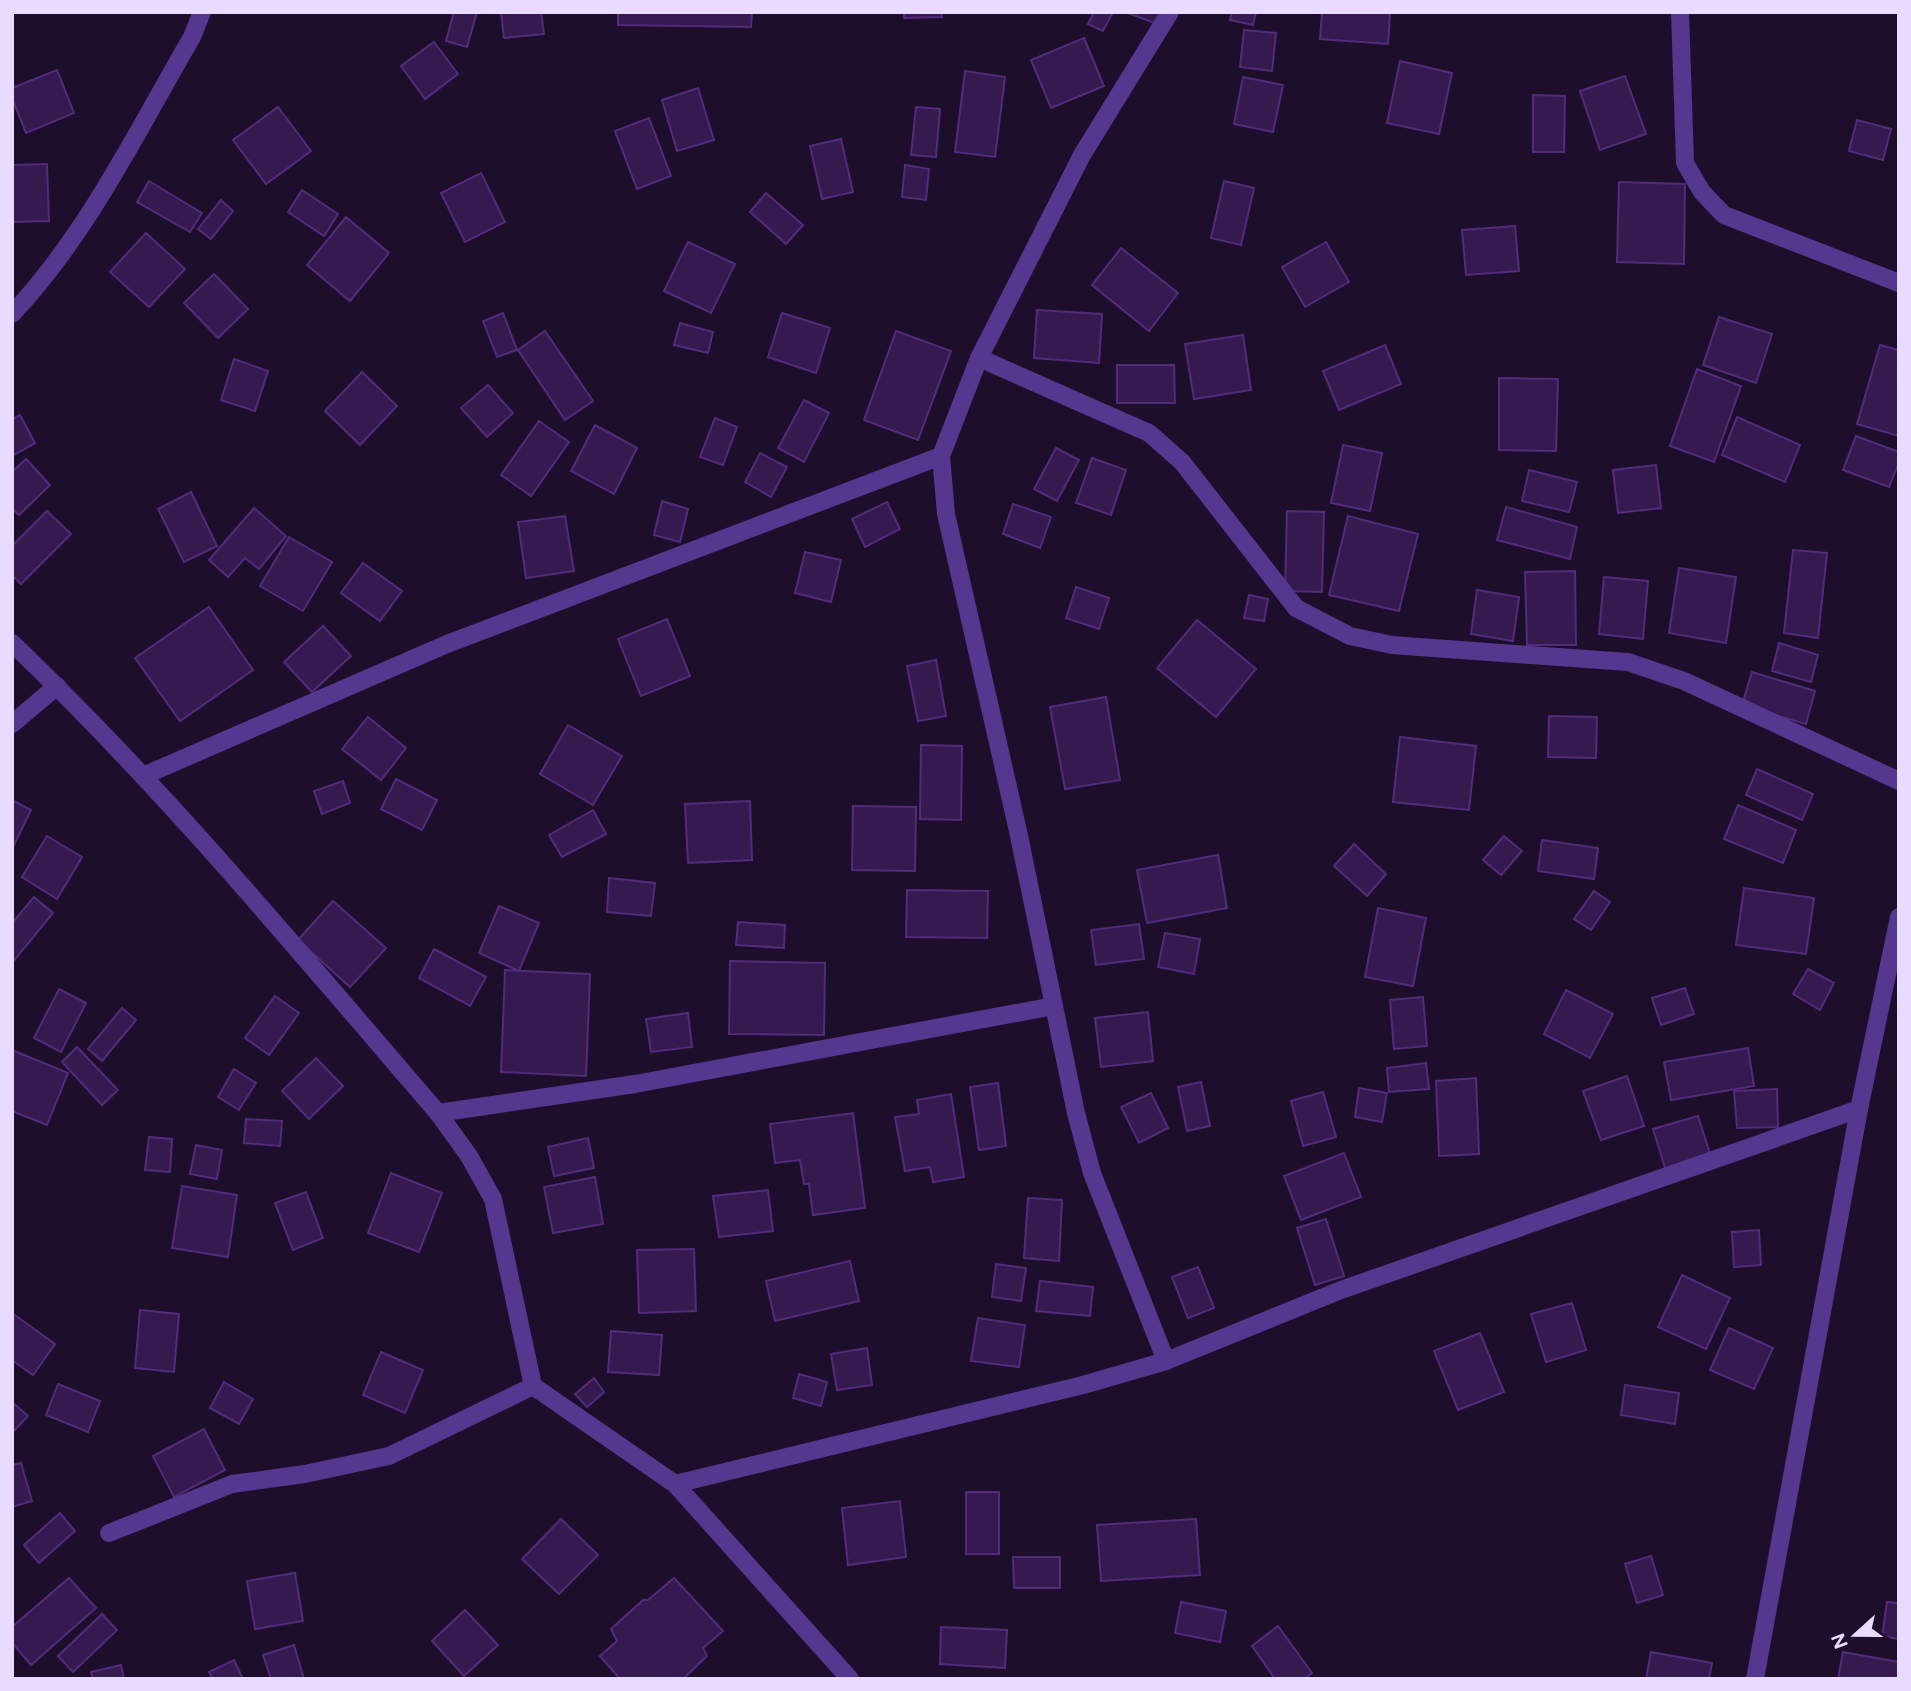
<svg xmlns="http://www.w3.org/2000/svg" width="1911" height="1691" font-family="Figtree,sans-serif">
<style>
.building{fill:#341a4e;stroke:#522b7c;stroke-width:2}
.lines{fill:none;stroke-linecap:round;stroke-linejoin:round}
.minor{stroke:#54378e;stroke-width:18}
</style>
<rect width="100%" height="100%" fill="#1d0f2c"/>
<g class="building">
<path d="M 454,12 L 477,12 L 467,47 L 446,41 Z"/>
<path d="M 501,12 L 541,12 L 544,34 L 504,38 Z"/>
<path d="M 618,12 L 752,12 L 751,27 L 618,25 Z"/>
<path d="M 904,12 L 941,12 L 942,17 L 904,18 Z"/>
<path d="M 1094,12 L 1113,12 L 1103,31 L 1088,24 Z"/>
<path d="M 1125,12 L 1162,12 L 1157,24 Z"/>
<path d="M 1232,12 L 1256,12 L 1253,25 L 1230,20 Z"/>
<path d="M 1322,12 L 1390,13 L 1388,44 L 1320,39 Z"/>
<path d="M 1244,30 L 1276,33 L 1272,71 L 1240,67 Z"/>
<path d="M 1084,38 L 1104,86 L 1051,108 L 1031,60 Z"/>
<path d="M 434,42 L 458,74 L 425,99 L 401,66 Z"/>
<path d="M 1400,61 L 1452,73 L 1439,134 L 1387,123 Z"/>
<path d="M 57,70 L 74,113 L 26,133 L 12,98 L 12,88 Z"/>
<path d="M 965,71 L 1005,77 L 995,157 L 955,152 Z"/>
<path d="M 1625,76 L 1646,134 L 1600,150 L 1580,91 Z"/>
<path d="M 1243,77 L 1283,85 L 1273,132 L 1234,124 Z"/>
<path d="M 698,88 L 714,140 L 677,151 L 662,100 Z"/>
<path d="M 1533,95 L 1565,96 L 1564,152 L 1533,152 Z"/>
<path d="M 278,107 L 311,151 L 266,184 L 233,140 Z"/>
<path d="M 916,107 L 940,109 L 936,157 L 911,155 Z"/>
<path d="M 649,118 L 671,176 L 637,189 L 615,131 Z"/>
<path d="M 1857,120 L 1891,129 L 1883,160 L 1849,151 Z"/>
<path d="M 841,139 L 853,192 L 822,199 L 810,146 Z"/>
<path d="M 47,164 L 49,221 L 12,222 L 12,165 Z"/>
<path d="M 905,165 L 929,169 L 926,200 L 902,197 Z"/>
<path d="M 481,173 L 505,222 L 465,242 L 441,193 Z"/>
<path d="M 149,181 L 202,213 L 190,232 L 137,202 Z"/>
<path d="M 1224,181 L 1254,188 L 1241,245 L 1211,238 Z"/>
<path d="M 1619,182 L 1685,184 L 1684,264 L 1617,262 Z"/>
<path d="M 302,190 L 338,214 L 324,236 L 288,212 Z"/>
<path d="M 766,193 L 803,225 L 786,244 L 750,212 Z"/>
<path d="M 221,200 L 233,211 L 211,239 L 198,229 Z"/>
<path d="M 346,217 L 389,253 L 350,301 L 307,265 Z"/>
<path d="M 1515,226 L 1519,271 L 1466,275 L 1462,230 Z"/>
<path d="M 146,233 L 185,269 L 149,307 L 110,272 Z"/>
<path d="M 688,242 L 735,264 L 711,313 L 664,291 Z"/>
<path d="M 1326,242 L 1349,282 L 1305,307 L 1282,267 Z"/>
<path d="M 1121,248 L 1178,293 L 1149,331 L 1092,285 Z"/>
<path d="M 214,274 L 248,309 L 218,338 L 184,303 Z"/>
<path d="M 1037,310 L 1102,314 L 1099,363 L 1034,358 Z"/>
<path d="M 503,313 L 517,350 L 497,357 L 483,321 Z"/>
<path d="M 782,313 L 830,328 L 816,373 L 768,357 Z"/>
<path d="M 1719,317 L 1772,334 L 1756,383 L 1703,365 Z"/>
<path d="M 680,323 L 713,332 L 708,353 L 674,345 Z"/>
<path d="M 545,331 L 593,401 L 565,420 L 518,350 Z"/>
<path d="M 896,331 L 951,351 L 918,440 L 864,420 Z"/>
<path d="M 1243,335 L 1251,390 L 1194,399 L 1185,344 Z"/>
<path d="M 1385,345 L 1401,384 L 1339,410 L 1323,371 Z"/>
<path d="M 1880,345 L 1899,350 L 1899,436 L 1857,424 Z"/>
<path d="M 234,359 L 268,371 L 255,411 L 221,400 Z"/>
<path d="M 1117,365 L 1174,365 L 1175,403 L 1117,403 Z"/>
<path d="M 1697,369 L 1741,386 L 1714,462 L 1670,446 Z"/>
<path d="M 362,372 L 397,406 L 360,445 L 325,411 Z"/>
<path d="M 1499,378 L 1558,379 L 1556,451 L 1499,450 Z"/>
<path d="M 488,385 L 513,413 L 487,437 L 461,408 Z"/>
<path d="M 804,400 L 829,413 L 804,462 L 778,448 Z"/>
<path d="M 20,415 L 35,443 L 12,456 L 12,419 Z"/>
<path d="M 1737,417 L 1800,445 L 1785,482 L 1722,455 Z"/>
<path d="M 715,418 L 737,427 L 723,465 L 700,457 Z"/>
<path d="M 539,421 L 569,442 L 531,496 L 501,475 Z"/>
<path d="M 595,425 L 637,448 L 614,494 L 571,471 Z"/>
<path d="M 1856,436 L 1899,452 L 1899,462 L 1889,487 L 1843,470 Z"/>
<path d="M 1343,445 L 1382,453 L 1370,511 L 1331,503 Z"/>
<path d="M 1056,448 L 1079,460 L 1057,501 L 1034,489 Z"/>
<path d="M 760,453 L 787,467 L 771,497 L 745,482 Z"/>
<path d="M 1092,458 L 1126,470 L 1111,515 L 1076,503 Z"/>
<path d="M 26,459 L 50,485 L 19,515 L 12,508 L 12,472 Z"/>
<path d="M 1656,465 L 1661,508 L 1618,513 L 1613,470 Z"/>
<path d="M 1529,470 L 1577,482 L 1569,512 L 1522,501 Z"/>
<path d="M 191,492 L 217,546 L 184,562 L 158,509 Z"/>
<path d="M 662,501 L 688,509 L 680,542 L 654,535 Z"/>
<path d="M 887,502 L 900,529 L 865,547 L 852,519 Z"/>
<path d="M 1013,504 L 1051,517 L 1040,548 L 1003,534 Z"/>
<path d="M 1506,507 L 1577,527 L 1570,559 L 1497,540 Z"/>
<path d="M 254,508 L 286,536 L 259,569 L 245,558 L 228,577 L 209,560 Z"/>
<path d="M 47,511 L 71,534 L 21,584 L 12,575 L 12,546 Z"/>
<path d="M 1287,511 L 1324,512 L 1322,592 L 1285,591 Z"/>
<path d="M 565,516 L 574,571 L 526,578 L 518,522 Z"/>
<path d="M 1348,516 L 1418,534 L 1399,611 L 1329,595 Z"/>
<path d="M 289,537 L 332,562 L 303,611 L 260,586 Z"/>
<path d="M 1793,550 L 1827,553 L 1818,638 L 1784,633 Z"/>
<path d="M 805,552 L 841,560 L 831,602 L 795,593 Z"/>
<path d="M 363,563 L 402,591 L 380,621 L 341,593 Z"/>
<path d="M 1679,568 L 1736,577 L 1726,643 L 1669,633 Z"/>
<path d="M 1575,571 L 1576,645 L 1527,645 L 1525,572 Z"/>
<path d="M 1604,577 L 1648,581 L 1643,639 L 1599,634 Z"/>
<path d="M 1076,587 L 1109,598 L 1099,629 L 1066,618 Z"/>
<path d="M 1477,590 L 1519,597 L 1513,641 L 1471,634 Z"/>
<path d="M 1249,595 L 1268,599 L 1264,621 L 1244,618 Z"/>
<path d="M 209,607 L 253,670 L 180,721 L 135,658 Z"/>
<path d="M 667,619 L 690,676 L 641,696 L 618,639 Z"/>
<path d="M 1197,620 L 1256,669 L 1216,717 L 1157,668 Z"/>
<path d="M 323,626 L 351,656 L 312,692 L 284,662 Z"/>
<path d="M 1779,643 L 1818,655 L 1811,682 L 1772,671 Z"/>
<path d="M 936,660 L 946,716 L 918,721 L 907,666 Z"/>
<path d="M 1752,672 L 1815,691 L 1806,724 L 1742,705 Z"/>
<path d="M 1106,697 L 1120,780 L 1065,789 L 1050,707 Z"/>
<path d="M 1549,716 L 1597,717 L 1596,758 L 1548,757 Z"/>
<path d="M 368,717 L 406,748 L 381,780 L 342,749 Z"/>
<path d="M 568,725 L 622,756 L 593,805 L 540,774 Z"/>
<path d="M 1400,737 L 1476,746 L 1469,810 L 1393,802 Z"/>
<path d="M 921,745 L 962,746 L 961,820 L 920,819 Z"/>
<path d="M 1757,769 L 1813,794 L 1802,820 L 1746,795 Z"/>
<path d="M 396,779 L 437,800 L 422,830 L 381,809 Z"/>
<path d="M 343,781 L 350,803 L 322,814 L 314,791 Z"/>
<path d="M 12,800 L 31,810 L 12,849 Z"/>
<path d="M 750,801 L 752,860 L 688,863 L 685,804 Z"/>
<path d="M 1738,805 L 1796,830 L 1783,863 L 1724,839 Z"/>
<path d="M 853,806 L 916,807 L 915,871 L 852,870 Z"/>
<path d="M 593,810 L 606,834 L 562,857 L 549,835 Z"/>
<path d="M 47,836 L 82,857 L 57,899 L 22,877 Z"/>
<path d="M 1504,836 L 1522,851 L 1501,875 L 1483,860 Z"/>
<path d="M 1542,840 L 1598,848 L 1594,879 L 1538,871 Z"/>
<path d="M 1354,844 L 1386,874 L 1367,896 L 1334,866 Z"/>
<path d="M 1218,855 L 1227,908 L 1147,923 L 1137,870 Z"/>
<path d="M 609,878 L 655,883 L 651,916 L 607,912 Z"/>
<path d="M 1744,888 L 1814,898 L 1806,954 L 1736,945 Z"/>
<path d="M 907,890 L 988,891 L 987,938 L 906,937 Z"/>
<path d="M 1594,891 L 1610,902 L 1591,930 L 1574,919 Z"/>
<path d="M 34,897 L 53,913 L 12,963 L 12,923 Z"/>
<path d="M 333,901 L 386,948 L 350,987 L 298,940 Z"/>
<path d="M 499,906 L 539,923 L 519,971 L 479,953 Z"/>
<path d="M 1378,908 L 1426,918 L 1413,986 L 1365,977 Z"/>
<path d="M 738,922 L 785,925 L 784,948 L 736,945 Z"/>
<path d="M 1139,924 L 1144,959 L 1096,965 L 1091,930 Z"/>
<path d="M 1165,933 L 1200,939 L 1194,974 L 1158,967 Z"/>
<path d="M 434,949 L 486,977 L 470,1006 L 419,978 Z"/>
<path d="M 730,961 L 825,963 L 824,1035 L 729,1034 Z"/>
<path d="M 1808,969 L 1834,983 L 1820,1010 L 1793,994 Z"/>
<path d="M 505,970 L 590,974 L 586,1076 L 501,1072 Z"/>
<path d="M 1685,988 L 1694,1014 L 1661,1025 L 1652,998 Z"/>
<path d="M 59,989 L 86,1003 L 61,1052 L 34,1038 Z"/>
<path d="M 1566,990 L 1613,1014 L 1590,1058 L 1544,1034 Z"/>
<path d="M 275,996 L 299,1013 L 269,1055 L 245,1038 Z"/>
<path d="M 1423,997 L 1427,1046 L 1394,1049 L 1390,1000 Z"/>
<path d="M 122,1008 L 136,1020 L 102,1061 L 88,1049 Z"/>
<path d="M 1148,1012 L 1153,1061 L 1101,1067 L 1095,1018 Z"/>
<path d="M 688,1013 L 692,1047 L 651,1052 L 646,1019 Z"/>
<path d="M 77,1047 L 118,1090 L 102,1105 L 62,1062 Z"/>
<path d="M 1748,1048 L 1754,1086 L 1671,1100 L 1664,1062 Z"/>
<path d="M 12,1050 L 68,1073 L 47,1125 L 12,1111 Z"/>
<path d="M 316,1058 L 343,1086 L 309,1119 L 282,1091 Z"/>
<path d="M 1426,1063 L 1429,1089 L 1389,1092 L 1387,1068 Z"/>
<path d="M 234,1069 L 256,1083 L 239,1110 L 218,1097 Z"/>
<path d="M 1627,1076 L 1644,1126 L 1601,1140 L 1583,1091 Z"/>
<path d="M 1476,1078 L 1479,1154 L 1439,1156 L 1436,1081 Z"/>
<path d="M 1201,1082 L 1210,1126 L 1187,1131 L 1178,1087 Z"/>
<path d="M 998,1083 L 1006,1146 L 979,1150 L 970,1087 Z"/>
<path d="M 1359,1088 L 1387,1093 L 1382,1122 L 1355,1117 Z"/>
<path d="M 1777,1089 L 1778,1127 L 1737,1128 L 1734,1091 Z"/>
<path d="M 1323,1092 L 1336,1137 L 1303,1146 L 1291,1101 Z"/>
<path d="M 1151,1093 L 1168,1128 L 1139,1143 L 1121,1107 Z"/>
<path d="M 951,1094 L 964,1177 L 933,1182 L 930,1167 L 905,1171 L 895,1117 L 919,1114 L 917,1100 Z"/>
<path d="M 853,1113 L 865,1208 L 813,1215 L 809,1184 L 804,1184 L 800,1160 L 775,1163 L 770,1124 Z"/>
<path d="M 1698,1116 L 1711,1157 L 1666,1171 L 1653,1129 Z"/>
<path d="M 246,1119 L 282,1121 L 280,1146 L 244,1143 Z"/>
<path d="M 149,1137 L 172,1139 L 170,1172 L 145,1170 Z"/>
<path d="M 588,1138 L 594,1168 L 554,1176 L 548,1147 Z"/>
<path d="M 196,1145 L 222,1150 L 217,1179 L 190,1174 Z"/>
<path d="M 1344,1153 L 1361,1197 L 1301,1220 L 1284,1176 Z"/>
<path d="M 391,1173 L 442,1193 L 419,1252 L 368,1233 Z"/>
<path d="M 595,1177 L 603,1224 L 553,1233 L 544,1187 Z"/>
<path d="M 182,1186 L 237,1195 L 228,1257 L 172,1248 Z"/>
<path d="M 768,1190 L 773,1231 L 719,1237 L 713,1196 Z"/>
<path d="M 306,1192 L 323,1238 L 293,1250 L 275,1203 Z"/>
<path d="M 1028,1198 L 1062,1200 L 1059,1261 L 1024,1258 Z"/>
<path d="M 1326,1219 L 1344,1276 L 1315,1285 L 1297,1228 Z"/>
<path d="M 1759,1230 L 1761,1265 L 1734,1267 L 1732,1232 Z"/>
<path d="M 694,1249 L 696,1311 L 639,1313 L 637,1250 Z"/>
<path d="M 850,1261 L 859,1301 L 775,1321 L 766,1281 Z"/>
<path d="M 996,1264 L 1026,1268 L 1021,1301 L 992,1297 Z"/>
<path d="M 1198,1267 L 1214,1308 L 1188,1318 L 1172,1277 Z"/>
<path d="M 1682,1275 L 1730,1298 L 1706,1349 L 1658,1327 Z"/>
<path d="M 1040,1281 L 1093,1287 L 1090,1316 L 1036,1311 Z"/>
<path d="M 1572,1303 L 1586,1350 L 1546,1362 L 1531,1314 Z"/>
<path d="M 140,1310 L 179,1314 L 174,1372 L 135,1368 Z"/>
<path d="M 12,1313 L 55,1344 L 33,1375 L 12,1360 Z"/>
<path d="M 978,1318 L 1025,1325 L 1019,1367 L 971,1361 Z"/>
<path d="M 1729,1328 L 1773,1348 L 1754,1389 L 1710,1370 Z"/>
<path d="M 611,1331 L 662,1335 L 659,1375 L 608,1372 Z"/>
<path d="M 1480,1333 L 1504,1392 L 1458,1410 L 1434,1351 Z"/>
<path d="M 867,1348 L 872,1385 L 837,1390 L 831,1354 Z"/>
<path d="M 381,1352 L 423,1370 L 405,1413 L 363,1395 Z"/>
<path d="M 799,1374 L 827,1382 L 821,1406 L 793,1398 Z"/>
<path d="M 594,1378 L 604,1392 L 587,1407 L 575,1394 Z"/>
<path d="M 224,1382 L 253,1399 L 239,1424 L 210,1408 Z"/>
<path d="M 58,1384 L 100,1401 L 88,1432 L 46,1415 Z"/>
<path d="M 1625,1385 L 1679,1393 L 1675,1424 L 1621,1415 Z"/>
<path d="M 12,1402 L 28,1416 L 12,1433 Z"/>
<path d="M 204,1429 L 225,1470 L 174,1497 L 153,1456 Z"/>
<path d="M 21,1463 L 32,1501 L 12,1507 L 12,1465 Z"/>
<rect x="966" y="1492" width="33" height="62"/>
<path d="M 900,1501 L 906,1557 L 848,1565 L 842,1508 Z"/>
<path d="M 60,1513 L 75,1531 L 39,1563 L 24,1545 Z"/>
<path d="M 561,1519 L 598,1555 L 559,1594 L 522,1559 Z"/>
<path d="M 1196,1519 L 1200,1575 L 1101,1581 L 1097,1525 Z"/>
<path d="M 1651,1556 L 1663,1595 L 1637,1603 L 1625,1564 Z"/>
<path d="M 1013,1557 L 1060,1557 L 1060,1588 L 1014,1588 Z"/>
<path d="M 295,1573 L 303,1621 L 255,1629 L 247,1581 Z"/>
<path d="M 69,1578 L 96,1608 L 31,1665 L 12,1643 L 12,1627 Z"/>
<path d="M 674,1578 L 723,1631 L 703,1648 L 707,1656 L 683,1679 L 620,1679 L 600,1656 L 617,1641 L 611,1629 L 643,1600 L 648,1600 Z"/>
<path d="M 1181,1602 L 1226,1611 L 1220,1642 L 1175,1633 Z"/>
<path d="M 1887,1602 L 1899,1603 L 1899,1639 L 1882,1636 Z"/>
<path d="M 465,1610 L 498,1645 L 464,1676 L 432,1641 Z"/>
<path d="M 102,1614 L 117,1630 L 73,1672 L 58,1656 Z"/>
<path d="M 1278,1626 L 1312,1673 L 1304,1679 L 1275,1679 L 1252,1646 Z"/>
<path d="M 941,1627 L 1007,1630 L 1005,1668 L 940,1664 Z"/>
<path d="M 294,1645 L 304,1679 L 271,1679 L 263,1655 Z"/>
<path d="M 1651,1652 L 1712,1663 L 1709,1679 L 1646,1679 Z"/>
<path d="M 1843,1652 L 1899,1662 L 1899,1679 L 1838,1679 Z"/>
<path d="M 234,1660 L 243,1679 L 213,1679 L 209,1672 Z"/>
<path d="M 121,1665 L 124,1679 L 93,1679 L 91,1672 Z"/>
</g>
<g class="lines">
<g class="minor">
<path d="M 1680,12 L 1685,163 L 1702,192 L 1724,215 L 1899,283"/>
<path d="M 12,314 C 87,235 137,131 192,37 L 202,12"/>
<path d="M 979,358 L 1149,433 L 1182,462 L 1296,608 L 1350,636 L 1392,645 L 1628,662 L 1684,681 L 1899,781"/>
<path d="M 12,643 C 165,789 300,953 438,1113 L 469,1156 L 493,1199 L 533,1386 L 675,1484 L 850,1679"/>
<path d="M 12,724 L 57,686"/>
<path d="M 143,776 L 447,644 L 941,456"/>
<path d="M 438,1113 L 635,1084 L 1054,1006"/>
<path d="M 1166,1361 L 1092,1173 L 1076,1113 L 1018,831 L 946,514 L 941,456 L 979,358 L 1082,155 L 1170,12"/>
<path d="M 675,1484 L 1083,1385 L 1166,1361 L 1341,1290 L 1859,1109"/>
<path d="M 109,1533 L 232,1484 L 305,1474 L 389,1456 L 533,1386"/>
<path d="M 1755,1679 L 1859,1109 L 1899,917"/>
</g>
</g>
<rect width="1911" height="1691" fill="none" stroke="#e9daff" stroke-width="28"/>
<g transform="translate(1855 1635) rotate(249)" stroke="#1d0f2c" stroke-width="5" paint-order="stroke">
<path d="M0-5L12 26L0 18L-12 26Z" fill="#e9daff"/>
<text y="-10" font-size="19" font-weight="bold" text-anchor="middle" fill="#e9daff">N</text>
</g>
</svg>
